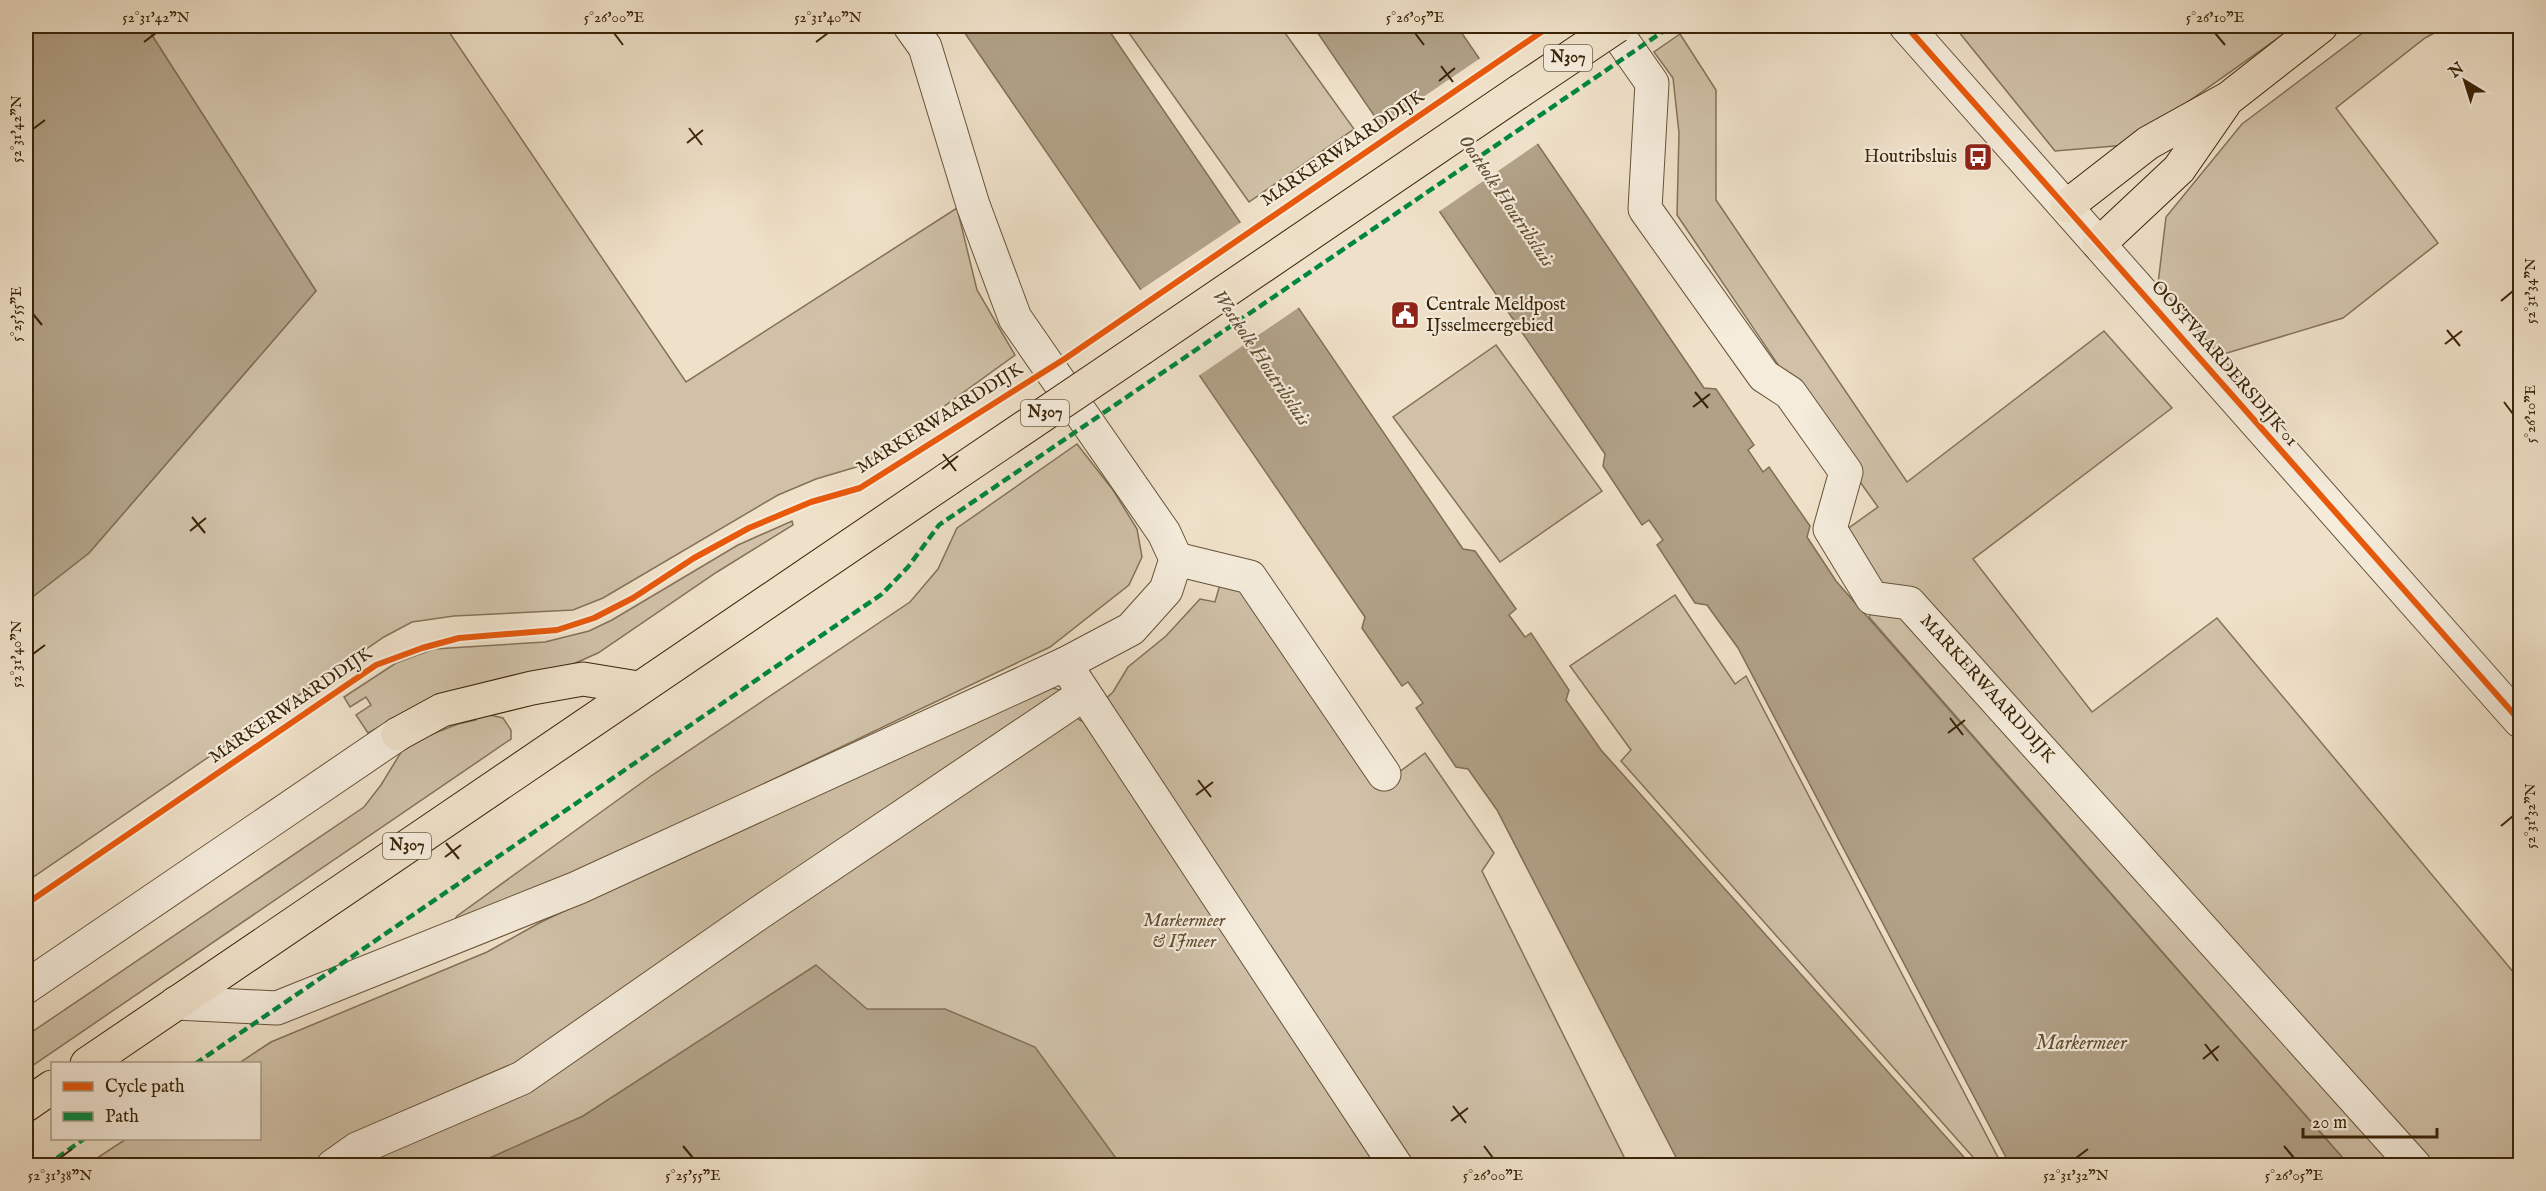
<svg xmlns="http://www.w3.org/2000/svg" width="2546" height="1191" font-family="'IM FELL English',serif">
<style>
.green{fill:#d0c1a8;stroke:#847258;stroke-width:1.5}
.water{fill:#b1a187;stroke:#816f54;stroke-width:1.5}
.pier{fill:#efe1c9}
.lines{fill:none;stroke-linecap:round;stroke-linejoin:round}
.minor-casing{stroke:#665338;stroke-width:35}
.major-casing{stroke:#392407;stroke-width:35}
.minor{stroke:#f5ecdc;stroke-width:33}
.major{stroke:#efe1c9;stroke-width:33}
.major-bridge-casing{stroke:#392407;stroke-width:35;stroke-linecap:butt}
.major-bridge{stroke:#efe1c9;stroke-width:33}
.quiet{stroke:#00873e;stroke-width:4.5;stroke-dasharray:9 4.5;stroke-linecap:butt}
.cycleway-casing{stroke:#f5ecdc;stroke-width:10}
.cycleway{stroke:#e8590c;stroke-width:6}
.ticks{fill:none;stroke:#392407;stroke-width:2}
.labels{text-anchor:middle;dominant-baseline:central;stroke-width:4.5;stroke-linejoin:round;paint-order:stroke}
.shield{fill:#f5ecdc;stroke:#716047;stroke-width:1.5}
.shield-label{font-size:16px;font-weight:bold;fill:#392407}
.street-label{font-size:18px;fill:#392407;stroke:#f5ecdc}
.poi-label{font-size:18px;fill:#392407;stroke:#f5ecdc;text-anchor:end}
.park-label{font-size:18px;font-style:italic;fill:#5f4b2f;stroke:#f5ecdc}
.water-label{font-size:20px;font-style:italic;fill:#635034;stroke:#f5ecdc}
.neatline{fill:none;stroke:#392407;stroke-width:2}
.ticks-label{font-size:15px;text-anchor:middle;fill:#392407}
</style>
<rect width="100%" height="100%" fill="#efe1c9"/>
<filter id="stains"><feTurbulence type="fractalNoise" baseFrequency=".00333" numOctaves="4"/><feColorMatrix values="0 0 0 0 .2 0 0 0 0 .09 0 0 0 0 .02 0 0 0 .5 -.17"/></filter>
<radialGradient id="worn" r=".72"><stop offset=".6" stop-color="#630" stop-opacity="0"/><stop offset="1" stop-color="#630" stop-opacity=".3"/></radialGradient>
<g class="green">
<path d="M 146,26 L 445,26 L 686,382 L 957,208 L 977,290 L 1015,355 L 863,465 L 816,479 L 778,495 L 603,598 L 573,610 L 454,616 L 412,622 L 384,637 L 26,882 L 26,602 L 89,553 L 316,291 Z"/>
<path d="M 1124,26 L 1280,26 L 1354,129 L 1249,202 Z"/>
<path d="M 1954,26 L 2295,26 L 2127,145 L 2055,151 Z"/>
<path d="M 2372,26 L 2447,26 L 2425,38 L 2336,108 L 2438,243 L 2343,318 L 2214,357 L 2157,292 L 2166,217 L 2242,124 Z"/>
<path d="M 1680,34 L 1716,90 L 1716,200 L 1907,482 L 2104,331 L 2172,408 L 1973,559 L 2092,712 L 2217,618 L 2520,980 L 2520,1165 L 2349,1165 L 1869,617 L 1882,593 L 1839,535 L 1878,507 L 1806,406 L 1677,215 L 1679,133 L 1673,78 L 1654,52 Z"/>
<path d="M 1496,345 L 1602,491 L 1500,562 L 1393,417 Z"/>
<path d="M 1077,444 L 1113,490 L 1137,529 L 1142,557 L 1129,585 L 1050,647 L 444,937 L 457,916 L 651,776 L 910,602 L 938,569 L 957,528 Z"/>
<path d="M 792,521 L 793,525 L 717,572 L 598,653 L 562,669 L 437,695 L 368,733 L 356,715 L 371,705 L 366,697 L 350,707 L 344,697 L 396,663 L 434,649 L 545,642 L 589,631 L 612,620 L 738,545 Z"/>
<path d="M 1221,581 L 1247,588 L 1380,786 L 1425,753 L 1494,853 L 1482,871 L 1628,1165 L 310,1165 L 340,1145 L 306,1165 L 85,1166 L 126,1139 L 260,1138 L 260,1064 L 239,1063 L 271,1042 L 487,952 L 541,922 L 742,827 L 1032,683 L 1069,692 L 1072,713 L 1081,721 L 1113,692 L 1128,667 L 1166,636 L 1200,599 L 1215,602 Z"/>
<path d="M 1675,595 L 1735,684 L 1746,676 L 2002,1165 L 1980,1165 L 1621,761 L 1631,750 L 1570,666 Z"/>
<path d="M 490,715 L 503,718 L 511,730 L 511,739 L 26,1070 L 26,1036 L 364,807 L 381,785 L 406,744 L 458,724 L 476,720 L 476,717 Z"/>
</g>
<g class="water">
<path d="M 26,26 L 146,26 L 316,291 L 89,553 L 26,602 Z"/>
<path d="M 960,26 L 1106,26 L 1463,549 L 1475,551 L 1516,609 L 1509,615 L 1525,637 L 1531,633 L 1569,690 L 1566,700 L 1601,750 L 1971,1165 L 1680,1165 L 1497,810 L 1468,769 L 1456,767 L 1416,708 L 1423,703 L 1408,682 L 1402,686 L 1362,628 L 1365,617 Z"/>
<path d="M 1313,26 L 1457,26 L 1704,388 L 1716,389 L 1754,445 L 1748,450 L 1763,472 L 1769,467 L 1810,526 L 1807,537 L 1836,581 L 2349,1165 L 2010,1165 L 1738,648 L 1707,605 L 1695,603 L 1657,545 L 1663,540 L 1649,520 L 1642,525 L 1603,466 L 1605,454 Z"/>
<path d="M 816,965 L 867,1009 L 945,1009 L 1035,1047 L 1121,1165 L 474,1165 L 583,1116 Z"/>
</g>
<g class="pier">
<path d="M 1482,57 L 1540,142 L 1437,213 L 1379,127 Z"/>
<path d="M 1243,221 L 1301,306 L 1197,377 L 1139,291 Z"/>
</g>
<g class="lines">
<g class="minor-casing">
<g id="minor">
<path d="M 910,26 L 925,47 L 973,205 L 1015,318 L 1164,533 L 1176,559 L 1166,590 L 1131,629 L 1065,664"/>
<path d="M 1612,26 L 1652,83 L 1645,209 L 1764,376 L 1790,393 L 1846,472 L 1830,529 L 1872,598 L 1909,603 L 2415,1166"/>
<path d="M 1906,26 L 2520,721"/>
<path d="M 1176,559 L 1250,577 L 1384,774"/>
<path d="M 26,987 L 398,734"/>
<path d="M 176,1003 L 277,1008 L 577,888 L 1065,664 L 1396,1166"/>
<path d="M 333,1166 L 357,1149 L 522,1078 L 759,913 L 1084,694"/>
</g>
</g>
<g class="major-casing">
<g id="major">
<path d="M 2067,206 L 2148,143 L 2229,98 L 2321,26"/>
<path d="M 2099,244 L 2179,169 L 2224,104"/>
<path d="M 1142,348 L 1520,91"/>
<path d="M 398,734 L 442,710 L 532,688 L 583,679 L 638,688"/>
<path d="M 87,1064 L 948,479"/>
<path d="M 26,1105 L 52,1087"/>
</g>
</g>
<use href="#minor" class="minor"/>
<use href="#major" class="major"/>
<g class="major-bridge-casing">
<g id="major-bridge">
<path d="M 1520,91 L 1617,26"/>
<path d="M 948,479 L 1142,348"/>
</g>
</g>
<use href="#major-bridge" class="major-bridge"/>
<g class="quiet">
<path d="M 195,1064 L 882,594 L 908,567 L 939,525 L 1671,26"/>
<path d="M 46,1166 L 85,1138"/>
</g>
<g class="cycleway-casing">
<g id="cycleway">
<path d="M 1906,26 L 2520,721"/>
<path d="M 26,904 L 376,665 L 422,648 L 459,638 L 557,630 L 594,618 L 633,598 L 694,558 L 749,528 L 811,502 L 860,488 L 1066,358 L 1550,26"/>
</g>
</g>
<use href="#cycleway" class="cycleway"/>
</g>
<path class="ticks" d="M 614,33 L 623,45M 1415,33 L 1424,45M 2215,33 L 2225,45M 144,42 L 156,33M 816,42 L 828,33M 1441,66 L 1453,82M 1439,81 L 1455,68M 689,128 L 702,145M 33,129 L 45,120M 687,143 L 703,130M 2501,301 L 2513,291M 33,314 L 42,325M 2447,330 L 2460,346M 2445,344 L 2462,331M 1695,392 L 1708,408M 2504,402 L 2513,414M 1693,407 L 1710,394M 943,454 L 956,471M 942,469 L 958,456M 192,517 L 205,533M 190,531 L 206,518M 33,654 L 45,645M 1950,718 L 1963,735M 1948,733 L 1965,720M 1198,780 L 1211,797M 1196,795 L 1213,782M 2501,826 L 2513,816M 446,843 L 459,859M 445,857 L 461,845M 2205,1044 L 2218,1061M 2203,1059 L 2219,1046M 1453,1106 L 1466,1123M 1451,1121 L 1468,1108M 683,1146 L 693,1158M 1484,1146 L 1493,1158M 2284,1146 L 2294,1158M 60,1158 L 72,1149M 2076,1158 L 2088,1149"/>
<defs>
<g id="bus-square" transform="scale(1.5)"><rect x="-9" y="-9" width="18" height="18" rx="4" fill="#8f2418" stroke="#f5ecdc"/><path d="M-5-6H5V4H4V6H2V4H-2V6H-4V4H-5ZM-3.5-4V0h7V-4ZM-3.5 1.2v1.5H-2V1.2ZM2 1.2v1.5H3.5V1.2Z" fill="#fff"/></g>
<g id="civic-square" transform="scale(1.5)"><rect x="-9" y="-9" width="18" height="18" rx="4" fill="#8f2418" stroke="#f5ecdc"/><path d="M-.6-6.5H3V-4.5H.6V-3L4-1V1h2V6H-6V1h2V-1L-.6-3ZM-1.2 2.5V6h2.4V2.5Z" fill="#fff"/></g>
</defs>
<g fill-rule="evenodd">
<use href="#bus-square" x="1978" y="157"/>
<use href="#civic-square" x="1405" y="315"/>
</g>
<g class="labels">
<g class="shield">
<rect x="1544" y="45" width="48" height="26" rx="4.5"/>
<rect x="1021" y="400" width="48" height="26" rx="4.5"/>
<rect x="383" y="833" width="48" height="26" rx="4.5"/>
</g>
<g class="shield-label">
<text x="1568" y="58">N307</text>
<text x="1045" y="413">N307</text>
<text x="407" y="846">N307</text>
</g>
<g class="street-label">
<text transform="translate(1343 149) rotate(-34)">MARKERWAARDDIJK</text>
<text transform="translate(2224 364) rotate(49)">OOSTVAARDERSDIJK 01</text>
<text transform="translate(940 419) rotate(-32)">MARKERWAARDDIJK</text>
<text transform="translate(1987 689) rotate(48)">MARKERWAARDDIJK</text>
<text transform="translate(291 706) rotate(-34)">MARKERWAARDDIJK</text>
</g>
<g class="poi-label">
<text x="1957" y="157">Houtribsluis</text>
<text x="1426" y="305" text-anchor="start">Centrale Meldpost<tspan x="1426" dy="21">IJsselmeergebied</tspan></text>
</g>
<g class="park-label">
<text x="1184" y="921">Markermeer<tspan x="1184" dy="21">&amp; IJmeer</tspan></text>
</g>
<g class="water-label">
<text transform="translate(1506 201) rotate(56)">Oostkolk Houtribsluis</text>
<text transform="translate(1261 358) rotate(56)">Westkolk Houtribsluis</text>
<text x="2081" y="1043">Markermeer</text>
</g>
</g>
<rect width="2546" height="1191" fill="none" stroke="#efe1c9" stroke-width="66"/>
<rect x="51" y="1062" width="210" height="78" fill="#f5ecdc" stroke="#aa9c87" stroke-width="1.5"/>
<rect x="63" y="1082" width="30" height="9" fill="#e8590c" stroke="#aa9c87" stroke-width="1.5"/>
<text x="105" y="1092" font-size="18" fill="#392407">Cycle path</text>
<rect x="63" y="1112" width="30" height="9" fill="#00873e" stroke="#aa9c87" stroke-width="1.5"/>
<text x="105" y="1122" font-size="18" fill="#392407">Path</text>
<g transform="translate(2465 81) rotate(322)" stroke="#f5ecdc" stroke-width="4.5" paint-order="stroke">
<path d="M0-4.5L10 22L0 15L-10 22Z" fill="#392407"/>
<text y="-9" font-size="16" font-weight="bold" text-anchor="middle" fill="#392407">N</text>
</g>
<path d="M2303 1128v9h134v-9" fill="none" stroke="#392407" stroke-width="3"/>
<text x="2312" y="1128" font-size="18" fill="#392407" stroke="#f5ecdc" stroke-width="4.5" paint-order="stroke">20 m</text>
<rect x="33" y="33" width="2480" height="1125" class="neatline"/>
<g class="ticks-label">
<text x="156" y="22">52°31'42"N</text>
<text x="614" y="22">5°26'00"E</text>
<text x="828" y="22">52°31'40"N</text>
<text x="1415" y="22">5°26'05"E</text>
<text x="2215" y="22">5°26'10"E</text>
<text transform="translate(16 129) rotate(-90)" y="5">52°31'42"N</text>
<text transform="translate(2530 291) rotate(-90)" y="5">52°31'34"N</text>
<text transform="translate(16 314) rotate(-90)" y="5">5°25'55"E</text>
<text transform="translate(2530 414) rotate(-90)" y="5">5°26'10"E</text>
<text transform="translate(16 654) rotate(-90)" y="5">52°31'40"N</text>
<text transform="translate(2530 816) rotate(-90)" y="5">52°31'32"N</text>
<text x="60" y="1180">52°31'38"N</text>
<text x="693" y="1180">5°25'55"E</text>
<text x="1493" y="1180">5°26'00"E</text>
<text x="2076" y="1180">52°31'32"N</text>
<text x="2294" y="1180">5°26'05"E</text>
</g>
<rect width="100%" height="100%" filter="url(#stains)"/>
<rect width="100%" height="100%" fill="url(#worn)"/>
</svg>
